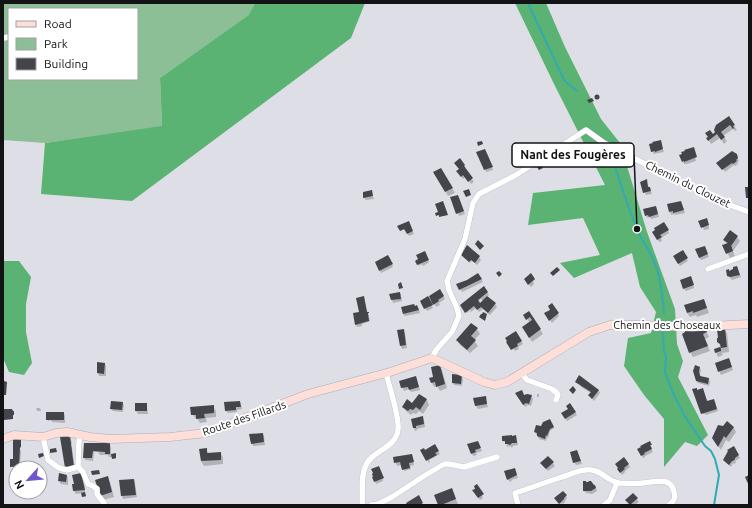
<svg xmlns="http://www.w3.org/2000/svg" width="752" height="508" font-family="Ubuntu,sans-serif">
<style>
.green{fill:#8dbf97;fill-rule:evenodd}
.forest{fill:#5bb373}
.shadow{fill:#0003;fill-rule:evenodd}
.lines{fill:none;stroke-linecap:round;stroke-linejoin:round}
.stream{stroke:#32aab1;stroke-width:2}
.building{fill:#44444b}
.street-casing{stroke:#adadb5;stroke-width:6}
.secondary-casing{stroke:#adadb5;stroke-width:9}
.street{stroke:#fff;stroke-width:5.5}
.secondary{stroke:#fdded8;stroke-width:8}
.labels{text-anchor:middle;dominant-baseline:central;stroke-width:4;stroke-linejoin:round;paint-order:stroke}
.street-label{font-size:11px;fill:#131316;stroke:#fff}
.leader{fill:none;stroke:#131316;stroke-width:1.5}
.callout-dot{fill:#131316;stroke:#fff;stroke-width:1.5}
.callout{fill:#fff;stroke:#131316;stroke-width:1.5}
.callout-label{font-size:12px;text-anchor:middle;font-weight:bold;fill:#131316}
</style>
<rect width="100%" height="100%" fill="#dedee7"/>
<path class="green" d="M 3,3 L 255,3 L 250,15 L 160,78 L 162,127 L 45,143 L 3,140 ZM 9,9 L 137,9 L 137,79 L 9,79 Z"/>
<g class="forest">
<path d="M 255,3 L 365,3 L 351,38 L 132,201 L 41,194 L 45,143 L 162,126 L 160,78 L 249,15 Z"/>
<path d="M 515,3 L 546,3 L 565,47 L 601,119 L 620,143 L 647,232 L 675,309 L 677,344 L 683,361 L 678,377 L 708,435 L 697,446 L 685,442 L 664,467 L 664,419 L 644,395 L 624,366 L 628,338 L 651,333 L 656,312 L 640,287 L 632,253 L 574,278 L 560,263 L 600,255 L 583,218 L 528,225 L 533,193 L 605,185 L 554,84 Z"/>
<path d="M 3,261 L 19,261 L 31,277 L 26,304 L 26,332 L 32,363 L 24,375 L 9,372 L 3,358 Z"/>
</g>
<g class="shadow">
<path d="M 729,118 L 737,130 L 735,131 L 733,129 L 723,136 L 727,141 L 724,144 L 720,138 L 711,144 L 708,139 L 713,135 Z"/>
<path d="M 661,145 L 664,152 L 654,154 L 652,151 Z"/>
<path d="M 486,153 L 493,170 L 486,172 L 485,169 Z"/>
<path d="M 736,155 L 739,161 L 737,163 L 738,164 L 735,166 L 734,165 L 725,172 L 723,169 Z"/>
<path d="M 695,157 L 696,161 L 687,164 L 684,164 L 683,162 Z"/>
<path d="M 464,165 L 466,168 L 465,169 L 474,182 L 471,184 L 466,177 L 463,179 L 459,174 Z"/>
<path d="M 441,169 L 455,193 L 448,196 L 435,172 Z"/>
<path d="M 646,181 L 652,194 L 646,195 L 641,182 Z"/>
<path d="M 371,192 L 374,199 L 366,200 L 364,198 Z"/>
<path d="M 452,198 L 459,199 L 465,214 L 459,216 Z"/>
<path d="M 681,202 L 685,213 L 675,215 L 675,214 L 671,215 L 668,204 Z"/>
<path d="M 655,207 L 657,209 L 659,217 L 651,219 L 650,217 L 647,218 L 646,215 Z"/>
<path d="M 700,221 L 708,221 L 709,229 L 704,230 Z"/>
<path d="M 408,223 L 414,234 L 409,236 L 405,229 L 401,231 L 399,227 Z"/>
<path d="M 664,223 L 669,233 L 661,238 L 662,241 L 659,242 L 653,232 L 657,230 Z"/>
<path d="M 737,237 L 740,241 L 733,251 L 735,256 L 730,258 L 724,246 L 727,244 L 724,240 Z"/>
<path d="M 468,247 L 479,257 L 481,260 L 477,265 L 472,260 L 470,263 L 463,256 Z"/>
<path d="M 706,250 L 709,257 L 701,260 L 699,257 Z"/>
<path d="M 682,252 L 688,261 L 680,266 L 674,257 Z"/>
<path d="M 426,255 L 429,262 L 428,263 L 423,266 L 422,264 L 419,266 L 416,261 Z"/>
<path d="M 390,259 L 393,267 L 381,273 L 380,270 Z"/>
<path d="M 737,267 L 741,277 L 732,280 L 728,275 L 729,272 Z"/>
<path d="M 529,273 L 535,280 L 533,281 L 534,284 L 531,287 L 527,282 L 530,275 Z"/>
<path d="M 478,274 L 483,282 L 462,292 L 458,285 L 468,281 Z"/>
<path d="M 692,280 L 694,288 L 686,291 L 684,289 Z"/>
<path d="M 440,291 L 445,299 L 439,303 L 440,305 L 436,307 L 434,303 L 431,304 L 433,308 L 427,311 L 421,301 Z"/>
<path d="M 487,292 L 489,295 L 486,297 L 495,304 L 497,307 L 490,315 L 483,309 L 479,312 L 476,308 L 471,312 L 470,310 L 467,313 L 461,305 ZM 481,299 L 483,301 L 480,304 L 478,302 Z"/>
<path d="M 400,293 L 401,295 L 402,301 L 393,303 L 390,294 Z"/>
<path d="M 704,300 L 706,305 L 709,313 L 697,317 L 696,315 L 690,317 L 687,313 Z"/>
<path d="M 365,303 L 370,321 L 362,324 L 362,326 L 357,327 L 356,325 Z"/>
<path d="M 552,304 L 559,316 L 552,323 L 546,314 L 552,310 Z"/>
<path d="M 419,309 L 420,313 L 405,316 L 403,314 Z"/>
<path d="M 529,312 L 543,334 L 532,342 L 526,332 L 530,323 L 524,315 Z"/>
<path d="M 477,329 L 480,334 L 474,340 L 478,346 L 470,353 L 460,345 L 458,341 Z"/>
<path d="M 705,329 L 709,337 L 705,339 L 710,351 L 693,357 L 690,352 Z"/>
<path d="M 724,329 L 727,333 L 729,352 L 722,353 L 723,355 L 718,357 L 715,350 L 722,349 L 718,342 Z"/>
<path d="M 398,331 L 403,331 L 405,333 L 407,348 L 402,349 L 401,346 Z"/>
<path d="M 515,332 L 523,344 L 518,347 L 519,349 L 515,351 L 507,338 Z"/>
<path d="M 730,362 L 733,370 L 721,375 L 716,364 Z"/>
<path d="M 98,363 L 105,364 L 106,366 L 106,376 L 99,376 L 98,373 Z"/>
<path d="M 439,366 L 442,370 L 447,388 L 440,391 L 437,386 L 434,387 L 430,379 L 435,377 Z"/>
<path d="M 699,367 L 701,370 L 700,374 L 701,377 L 709,379 L 710,382 L 709,386 L 698,383 L 696,380 Z"/>
<path d="M 461,376 L 463,379 L 462,386 L 454,385 L 453,382 Z"/>
<path d="M 416,377 L 420,390 L 411,392 L 409,389 L 404,391 L 400,382 Z"/>
<path d="M 580,377 L 599,391 L 600,393 L 594,401 L 589,395 L 591,393 L 581,387 L 580,385 Z"/>
<path d="M 702,389 L 708,402 L 715,402 L 718,411 L 706,415 L 705,414 L 703,414 L 700,410 L 698,391 Z"/>
<path d="M 516,394 L 524,396 L 531,396 L 533,399 L 531,406 L 528,405 L 525,407 Z"/>
<rect x="537" y="394" width="2" height="3"/>
<path d="M 419,395 L 427,400 L 429,405 L 423,414 L 419,411 L 416,414 L 413,413 L 411,415 L 406,411 L 403,407 L 412,405 Z"/>
<path d="M 485,397 L 488,407 L 478,409 L 476,406 L 475,399 Z"/>
<path d="M 240,402 L 242,409 L 237,410 L 237,412 L 228,413 L 226,411 Z"/>
<path d="M 122,403 L 124,405 L 123,412 L 113,411 L 111,409 Z"/>
<path d="M 136,404 L 146,404 L 147,407 L 148,414 L 138,414 L 136,411 Z"/>
<path d="M 570,405 L 577,415 L 567,421 L 562,414 L 569,409 Z"/>
<path d="M 213,406 L 216,411 L 216,417 L 206,418 L 207,422 L 200,423 L 197,418 L 195,418 L 192,413 Z"/>
<path d="M 36,408 L 40,408 L 41,411 L 37,411 Z"/>
<path d="M 47,413 L 64,413 L 65,416 L 65,423 L 52,422 L 49,418 L 49,421 L 48,421 Z"/>
<path d="M 422,417 L 424,420 L 425,427 L 417,429 L 417,430 L 415,431 L 414,428 Z"/>
<path d="M 728,423 L 734,428 L 736,432 L 729,442 L 726,440 L 721,450 L 716,443 L 723,428 Z"/>
<path d="M 552,424 L 554,428 L 550,431 L 548,438 L 547,437 L 546,441 L 539,439 L 535,432 Z"/>
<path d="M 262,434 L 264,436 L 265,445 L 253,446 L 252,443 Z"/>
<path d="M 516,436 L 517,439 L 518,445 L 513,446 L 512,448 L 510,446 L 507,447 L 506,441 L 504,442 L 503,441 Z"/>
<path d="M 70,437 L 72,443 L 71,445 L 72,448 L 75,470 L 61,438 Z"/>
<path d="M 21,440 L 21,448 L 19,448 L 21,451 L 20,468 L 16,468 L 15,469 L 14,467 L 11,467 L 11,466 Z"/>
<path d="M 477,442 L 482,451 L 476,453 L 477,455 L 473,456 L 472,453 Z"/>
<path d="M 649,442 L 652,448 L 651,449 L 653,452 L 645,456 L 645,457 L 643,458 L 639,449 Z"/>
<path d="M 85,444 L 109,444 L 111,447 L 111,455 L 115,454 L 116,459 L 113,459 L 113,457 L 109,457 L 108,455 L 100,455 L 98,452 L 94,452 L 93,461 L 85,460 L 84,457 Z"/>
<path d="M 435,446 L 440,454 L 429,460 L 430,462 L 429,463 L 422,451 L 425,452 Z"/>
<path d="M 734,448 L 740,458 L 735,461 L 736,462 L 735,464 L 733,463 L 731,467 L 726,463 L 724,460 Z"/>
<path d="M 206,449 L 209,454 L 220,453 L 223,457 L 223,464 L 204,466 L 201,461 L 200,450 Z"/>
<path d="M 577,451 L 582,464 L 576,465 L 574,462 Z"/>
<path d="M 548,457 L 555,466 L 548,471 L 543,466 Z"/>
<path d="M 394,458 L 413,458 L 414,465 L 410,466 L 411,469 L 404,471 L 402,465 L 397,466 Z"/>
<path d="M 628,464 L 630,467 L 625,471 L 625,472 L 622,475 L 620,472 Z"/>
<path d="M 516,472 L 518,478 L 511,480 L 512,481 L 510,482 L 508,479 Z"/>
<path d="M 81,474 L 85,487 L 85,492 L 84,492 L 86,497 L 83,497 L 82,493 L 76,494 L 74,491 L 73,485 Z"/>
<path d="M 373,474 L 382,478 L 383,481 L 376,484 Z"/>
<path d="M 67,476 L 68,478 L 68,485 L 61,484 L 59,481 Z"/>
<path d="M 107,477 L 110,482 L 114,497 L 103,500 L 101,495 Z"/>
<path d="M 134,480 L 135,483 L 137,497 L 123,499 L 122,496 Z"/>
<path d="M 595,486 L 597,491 L 592,494 L 586,493 L 584,491 Z"/>
<path d="M 452,489 L 458,504 L 455,505 L 439,505 Z"/>
<path d="M 475,493 L 481,494 L 483,498 L 480,500 Z"/>
<path d="M 633,494 L 639,502 L 635,505 L 630,505 L 628,502 Z"/>
<path d="M 566,496 L 567,498 L 565,501 L 565,502 L 563,504 L 562,503 L 560,504 L 556,499 Z"/>
</g>
<g class="lines">
<g class="stream">
<path d="M 528,3 L 564,80 L 567,83 L 577,91"/>
<path d="M 611,154 C 619,178 626,203 636,226 C 640,238 648,248 653,259 C 661,276 662,295 664,313"/>
<path d="M 663,333 L 664,352 L 666,356 L 665,372 L 673,393 L 683,413 L 690,424 L 705,446 L 711,451 L 715,459 L 719,475 L 714,505"/>
</g>
</g>
<g class="building">
<circle cx="597" cy="97" r="2.5"/>
<path d="M 592,98 L 594,101 L 589,103 L 587,100 Z"/>
<path d="M 729,116 L 735,125 L 733,126 L 734,128 L 733,129 L 730,125 L 721,132 L 725,137 L 721,140 L 717,134 L 708,141 L 706,138 L 708,137 L 705,133 L 710,130 L 713,134 L 715,132 L 714,130 L 716,125 Z"/>
<path d="M 661,140 L 663,149 L 655,152 L 655,151 L 651,152 L 649,144 L 653,143 L 652,142 Z"/>
<path d="M 482,141 L 483,144 L 478,146 L 477,142 Z"/>
<path d="M 694,147 L 697,157 L 684,162 L 684,161 L 682,162 L 679,155 L 682,154 L 681,152 L 685,151 L 684,150 Z"/>
<path d="M 485,149 L 493,167 L 484,170 L 476,152 Z"/>
<path d="M 732,151 L 737,154 L 738,158 L 736,160 L 737,161 L 733,164 L 732,163 L 722,170 L 716,163 Z"/>
<path d="M 460,158 L 465,165 L 464,166 L 473,178 L 468,182 L 463,175 L 461,177 L 456,171 L 459,169 L 454,163 Z"/>
<path d="M 541,165 L 543,168 L 539,170 L 537,167 Z"/>
<path d="M 441,168 L 453,188 L 445,192 L 433,172 Z"/>
<path d="M 647,179 L 648,187 L 650,187 L 651,191 L 643,193 L 640,182 Z"/>
<path d="M 745,187 L 749,187 L 749,198 L 746,198 Z"/>
<path d="M 469,189 L 471,195 L 466,197 L 463,191 Z"/>
<path d="M 372,190 L 373,196 L 363,198 L 363,192 Z"/>
<path d="M 458,195 L 464,211 L 456,214 L 450,197 Z"/>
<path d="M 443,201 L 448,215 L 439,217 L 439,215 L 436,216 L 435,213 L 438,212 L 435,204 Z"/>
<path d="M 681,201 L 684,210 L 673,213 L 673,211 L 669,212 L 667,204 Z"/>
<path d="M 656,206 L 658,214 L 649,217 L 648,215 L 645,216 L 643,209 Z"/>
<path d="M 707,218 L 709,225 L 701,228 L 698,221 Z"/>
<path d="M 409,221 L 413,231 L 407,234 L 404,229 L 400,231 L 397,226 Z"/>
<path d="M 664,222 L 669,230 L 660,235 L 662,237 L 657,240 L 652,232 L 655,230 L 654,228 Z"/>
<path d="M 730,230 L 738,236 L 731,246 L 731,245 L 733,251 L 726,254 L 722,245 L 728,243 L 723,240 Z"/>
<path d="M 478,240 L 484,246 L 480,250 L 475,244 Z"/>
<path d="M 467,245 L 480,256 L 475,263 L 471,260 L 469,262 L 461,255 Z"/>
<path d="M 705,246 L 708,254 L 699,258 L 695,249 Z"/>
<path d="M 683,250 L 688,258 L 678,264 L 673,256 Z"/>
<path d="M 425,251 L 429,260 L 417,265 L 415,261 L 418,259 L 416,255 Z"/>
<path d="M 388,255 L 393,264 L 379,271 L 375,262 Z"/>
<path d="M 737,266 L 740,275 L 730,277 L 727,276 L 726,270 L 729,269 L 729,271 L 733,269 L 733,267 Z"/>
<path d="M 557,267 L 560,270 L 553,276 L 550,273 Z"/>
<path d="M 499,271 L 502,274 L 499,277 L 496,273 Z"/>
<path d="M 478,273 L 482,279 L 459,290 L 456,284 L 467,280 Z"/>
<path d="M 531,273 L 535,279 L 528,285 L 524,279 Z"/>
<path d="M 691,276 L 694,285 L 683,289 L 680,280 Z"/>
<path d="M 401,282 L 403,288 L 399,289 L 398,284 Z"/>
<path d="M 484,286 L 488,292 L 478,300 L 480,303 L 487,296 L 496,303 L 488,313 L 481,307 L 477,310 L 474,306 L 465,313 L 460,305 Z"/>
<path d="M 440,289 L 444,296 L 438,300 L 439,301 L 433,305 L 429,296 Z"/>
<path d="M 400,292 L 401,299 L 391,300 L 389,294 Z"/>
<path d="M 364,296 L 367,312 L 369,312 L 369,313 L 368,313 L 369,321 L 355,325 L 353,313 L 359,312 L 356,298 Z"/>
<path d="M 428,296 L 433,305 L 424,309 L 420,301 Z"/>
<path d="M 704,299 L 707,308 L 693,313 L 693,311 L 687,313 L 684,305 Z"/>
<path d="M 552,303 L 559,313 L 549,321 L 544,313 L 550,310 L 548,306 Z"/>
<path d="M 414,304 L 415,306 L 417,305 L 419,310 L 403,314 L 401,307 Z"/>
<path d="M 529,311 L 541,329 L 529,338 L 522,327 L 532,320 L 530,317 L 526,320 L 523,315 Z"/>
<path d="M 483,312 L 487,314 L 485,321 L 479,317 L 481,314 L 482,314 Z"/>
<path d="M 471,323 L 478,328 L 471,336 L 476,340 L 467,350 L 456,340 Z"/>
<path d="M 705,328 L 707,332 L 703,334 L 708,346 L 689,353 L 682,334 L 685,332 L 685,331 Z"/>
<path d="M 725,328 L 727,347 L 721,348 L 721,351 L 715,353 L 714,349 L 720,347 L 721,348 L 720,344 L 717,342 L 717,338 L 718,338 L 717,329 Z"/>
<path d="M 404,329 L 406,345 L 400,346 L 397,330 Z"/>
<path d="M 516,331 L 522,341 L 517,344 L 518,346 L 511,350 L 506,342 L 507,341 L 505,338 Z"/>
<path d="M 729,358 L 732,367 L 718,372 L 715,363 Z"/>
<path d="M 97,362 L 105,363 L 104,374 L 97,373 Z"/>
<path d="M 440,365 L 445,384 L 436,387 L 435,382 L 431,383 L 429,378 L 433,377 L 431,367 Z"/>
<path d="M 695,365 L 700,367 L 699,371 L 700,376 L 709,378 L 708,384 L 696,381 L 693,371 Z"/>
<path d="M 452,374 L 462,375 L 461,384 L 452,383 Z"/>
<path d="M 579,375 L 599,390 L 592,399 L 588,395 L 591,392 L 575,382 Z"/>
<path d="M 416,376 L 419,387 L 409,390 L 408,387 L 401,388 L 399,381 Z"/>
<path d="M 4,381 L 7,382 L 6,395 L 3,395 Z"/>
<path d="M 573,386 L 576,390 L 573,394 L 569,390 Z"/>
<path d="M 697,388 L 697,390 L 703,388 L 707,401 L 714,399 L 717,409 L 701,414 L 692,389 Z"/>
<path d="M 522,390 L 524,395 L 527,394 L 532,395 L 529,404 L 526,403 L 523,405 L 515,393 Z"/>
<path d="M 419,394 L 427,399 L 420,410 L 416,407 L 413,410 L 410,409 L 408,411 L 402,407 L 407,399 L 412,403 Z"/>
<path d="M 486,396 L 487,404 L 475,406 L 473,398 Z"/>
<path d="M 111,401 L 123,402 L 122,410 L 110,409 Z"/>
<path d="M 240,401 L 241,407 L 236,407 L 236,410 L 225,411 L 224,402 Z"/>
<rect x="135" y="403" width="12" height="8"/>
<path d="M 570,403 L 576,412 L 565,419 L 561,413 L 568,409 L 566,406 Z"/>
<path d="M 214,405 L 214,413 L 204,414 L 205,418 L 196,419 L 196,415 L 191,415 L 190,407 Z"/>
<path d="M 4,409 L 12,409 L 13,411 L 14,411 L 14,415 L 13,415 L 13,419 L 4,420 Z"/>
<rect x="46" y="412" width="18" height="8"/>
<path d="M 423,416 L 424,424 L 416,426 L 416,428 L 413,428 L 411,419 Z"/>
<path d="M 550,419 L 554,427 L 550,429 L 547,436 L 546,435 L 545,439 L 537,436 L 537,433 L 534,432 L 536,425 L 541,426 L 543,422 Z"/>
<path d="M 727,421 L 734,427 L 726,438 L 724,436 L 718,447 L 712,438 L 718,425 L 723,426 Z"/>
<path d="M 263,433 L 264,442 L 251,444 L 249,434 Z"/>
<path d="M 512,435 L 512,436 L 516,435 L 517,443 L 512,443 L 510,445 L 508,444 L 505,444 L 505,441 L 502,441 L 502,436 Z"/>
<path d="M 70,436 L 74,467 L 65,468 L 60,437 Z"/>
<path d="M 13,439 L 21,439 L 21,447 L 20,447 L 19,466 L 10,467 L 10,459 L 13,459 Z"/>
<path d="M 478,441 L 481,448 L 475,450 L 476,452 L 471,454 L 467,444 Z"/>
<path d="M 650,441 L 652,445 L 650,445 L 652,449 L 644,453 L 645,454 L 641,456 L 637,449 L 641,447 L 640,446 Z"/>
<path d="M 84,443 L 110,443 L 110,454 L 105,454 L 105,452 L 93,451 L 92,458 L 83,458 Z"/>
<path d="M 435,444 L 439,451 L 435,453 L 437,455 L 426,461 L 420,450 L 424,448 L 425,450 Z"/>
<path d="M 734,446 L 739,455 L 735,458 L 735,459 L 733,461 L 732,461 L 729,465 L 723,460 L 728,451 L 727,450 Z"/>
<path d="M 56,448 L 57,452 L 50,453 L 50,449 Z"/>
<path d="M 207,448 L 207,453 L 221,452 L 221,460 L 201,461 L 199,449 Z"/>
<path d="M 577,450 L 581,461 L 573,463 L 570,452 Z"/>
<path d="M 43,453 L 44,456 L 39,458 L 38,454 Z"/>
<path d="M 116,453 L 116,458 L 112,459 L 111,454 Z"/>
<path d="M 412,454 L 414,462 L 409,463 L 410,468 L 402,470 L 400,462 L 394,463 L 393,457 Z"/>
<path d="M 548,456 L 554,462 L 546,469 L 540,463 Z"/>
<path d="M 624,457 L 629,464 L 624,468 L 625,469 L 620,473 L 617,469 L 618,468 L 615,464 Z"/>
<path d="M 379,466 L 384,478 L 374,482 L 372,477 L 373,477 L 372,474 L 373,473 L 371,469 Z"/>
<path d="M 515,468 L 517,475 L 507,480 L 504,471 Z"/>
<path d="M 99,470 L 100,474 L 92,475 L 91,471 Z"/>
<path d="M 59,473 L 67,475 L 66,482 L 58,481 Z"/>
<path d="M 81,473 L 85,490 L 73,491 L 72,484 L 74,484 L 72,475 Z"/>
<path d="M 749,475 L 749,486 L 745,477 Z"/>
<path d="M 108,476 L 112,492 L 100,496 L 95,480 Z"/>
<path d="M 134,479 L 136,495 L 121,496 L 119,480 Z"/>
<path d="M 583,481 L 586,481 L 586,482 L 588,482 L 589,481 L 591,481 L 594,485 L 595,485 L 596,488 L 591,491 L 583,491 Z"/>
<path d="M 477,484 L 484,494 L 478,498 L 472,490 L 475,489 L 474,486 Z"/>
<path d="M 452,488 L 456,499 L 441,505 L 438,505 L 434,495 Z"/>
<path d="M 563,491 L 567,495 L 564,498 L 564,499 L 559,504 L 554,498 Z"/>
<path d="M 85,492 L 86,496 L 82,497 L 81,493 Z"/>
<path d="M 633,493 L 638,498 L 630,505 L 625,500 Z"/>
<path d="M 419,495 L 423,503 L 420,505 L 407,505 L 406,503 Z"/>
</g>
<g class="lines">
<g class="street-casing">
<g id="street">
<path d="M 3,38 L 9,37"/>
<path d="M 708,269 L 749,254"/>
<path d="M 432,358 L 436,350 L 452,332 L 459,316 L 457,308 L 449,290 L 447,281 L 465,239 L 473,203 L 479,194 L 516,175 L 586,130 L 604,143 L 716,200 L 749,212"/>
<path d="M 522,374 L 527,380 L 552,389 L 557,393 L 558,395 L 556,400"/>
<path d="M 43,437 L 48,460 L 59,468 L 67,470 L 78,467 L 79,441 L 81,435"/>
<path d="M 78,467 L 83,472 L 88,484 L 93,486 L 97,489 L 97,494 L 104,503"/>
<path d="M 362,505 C 363,492 360,477 366,465 C 373,450 396,448 398,430 C 400,418 389,386 386,373"/>
<path d="M 371,505 L 378,504 L 392,497 L 424,476 L 444,464 L 449,464 L 464,467 L 497,457"/>
<path d="M 518,505 L 515,493 C 531,488 546,482 562,477 C 569,475 577,471 585,470 C 601,468 606,481 619,483 C 627,483 636,484 643,483 C 655,482 671,476 674,492 C 676,498 674,501 669,505"/>
<path d="M 604,505 L 610,500 L 617,483"/>
</g>
</g>
<g class="secondary-casing">
<path id="secondary" d="M 3,439 L 14,435 L 43,437 L 56,433 L 67,432 L 90,437 L 111,439 L 170,437 L 206,433 L 308,394 L 390,372 L 432,358 L 484,382 L 495,385 L 507,382 L 589,332 L 610,325 L 639,325 L 692,327 L 749,324"/>
</g>
<use href="#street" class="street"/>
<use href="#secondary" class="secondary"/>
</g>
<g class="labels">
<g class="street-label">
<text transform="translate(688 184) rotate(26)">Chemin du Clouzet</text>
<text x="667" y="325">Chemin des Choseaux</text>
<text transform="translate(244 418) rotate(-19)">Route des Fillards</text>
</g>
</g>
<path class="leader" d="M637 229L634 155"/>
<circle class="callout-dot" cx="637" cy="229" r="4"/>
<rect class="callout" x="512" y="143" width="122" height="24" rx="4"/>
<g class="callout-label">
<text x="573" y="159">Nant des Fougères</text>
</g>
<rect width="752" height="508" fill="none" stroke="#131316" stroke-width="8"/>
<rect x="8" y="8" width="130" height="72" fill="#ffffff" stroke="#a1a1a2"/>
<rect x="16" y="21" width="20" height="6" fill="#fdded8" stroke="#a1a1a2"/>
<text x="44" y="28" font-size="12" fill="#131316">Road</text>
<rect x="16" y="38" width="20" height="12" fill="#8dbf97" stroke="#a1a1a2"/>
<text x="44" y="48" font-size="12" fill="#131316">Park</text>
<rect x="16" y="58" width="20" height="12" fill="#44444b" stroke="#a1a1a2"/>
<text x="44" y="68" font-size="12" fill="#131316">Building</text>
<g transform="translate(28 480) rotate(243)"><circle r="19" fill="#ffffff" stroke="#a1a1a2"/>
<path d="M0-3L7 15L0 10L-7 15Z" fill="#7255ce"/>
<text y="-6" font-size="11" font-weight="bold" text-anchor="middle" fill="#131316">N</text>
</g>
</svg>
